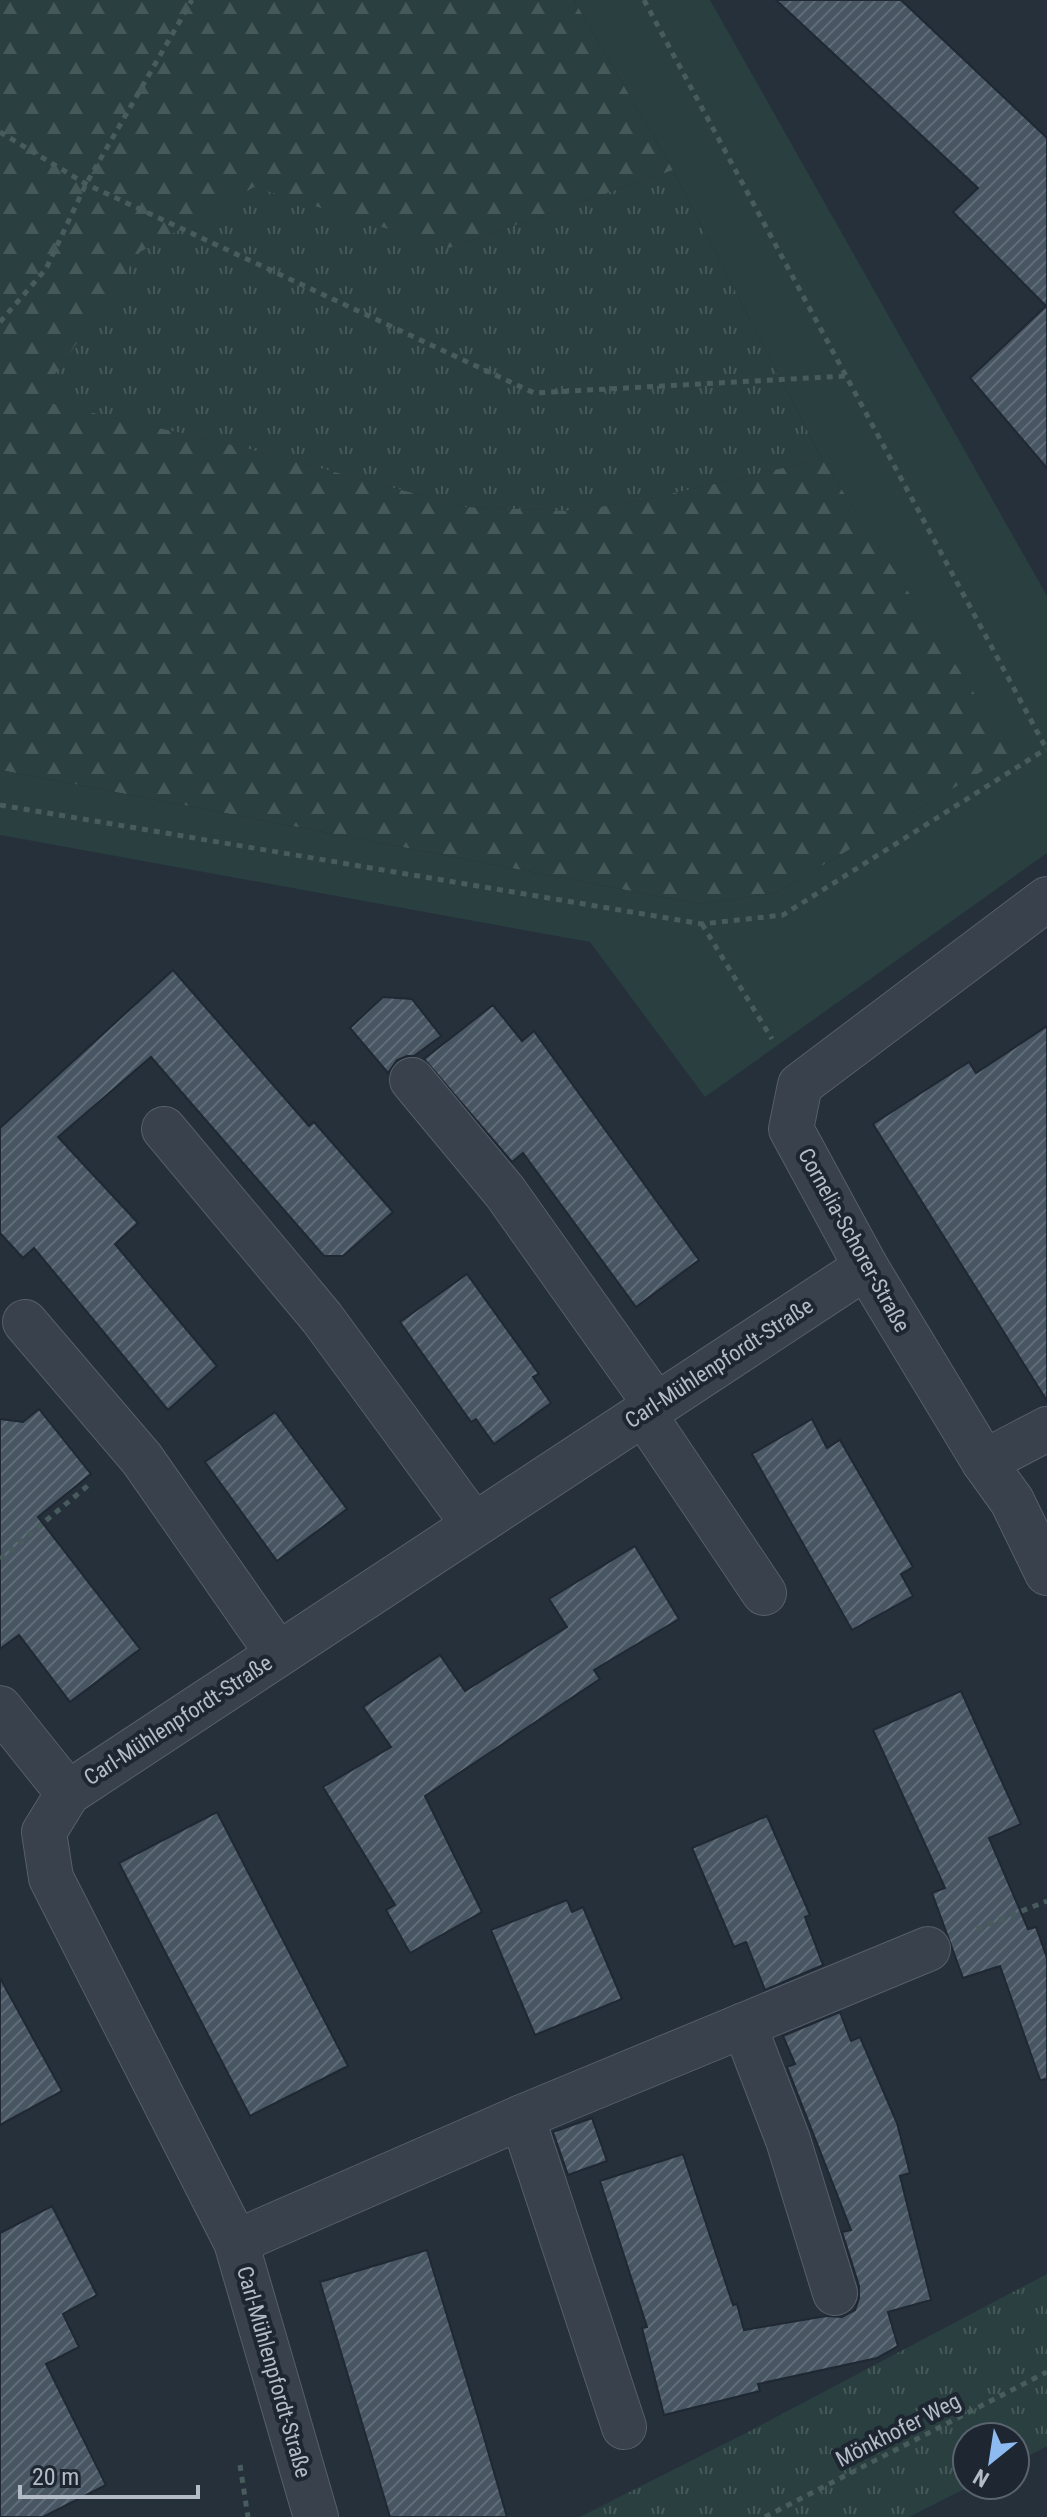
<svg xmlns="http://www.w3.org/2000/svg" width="1047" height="2517" font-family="'Roboto Condensed',sans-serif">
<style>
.grass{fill:url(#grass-tufts)}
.forest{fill:url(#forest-firs)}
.park{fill:#2a3f3f}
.building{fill:url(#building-hatch);stroke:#1f2833;stroke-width:2}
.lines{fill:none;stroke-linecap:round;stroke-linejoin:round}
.minor-casing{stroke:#565f6a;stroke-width:46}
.path{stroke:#485c5e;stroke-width:5;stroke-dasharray:6 6;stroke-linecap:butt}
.minor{stroke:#38414c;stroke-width:44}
.labels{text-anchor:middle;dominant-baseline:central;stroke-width:8;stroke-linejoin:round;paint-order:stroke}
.street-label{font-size:22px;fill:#b4bcc7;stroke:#1d2631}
</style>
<defs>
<pattern id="grass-tufts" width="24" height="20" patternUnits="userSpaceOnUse" patternTransform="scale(2)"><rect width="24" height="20" fill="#2a3f3f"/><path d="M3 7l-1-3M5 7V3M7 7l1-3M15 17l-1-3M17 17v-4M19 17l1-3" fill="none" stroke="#465959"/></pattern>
<pattern id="forest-firs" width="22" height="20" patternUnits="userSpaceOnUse" patternTransform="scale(2)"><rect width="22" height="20" fill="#2a3f3f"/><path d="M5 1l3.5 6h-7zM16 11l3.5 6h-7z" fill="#465959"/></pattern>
<pattern id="building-hatch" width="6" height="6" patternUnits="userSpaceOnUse" patternTransform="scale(2)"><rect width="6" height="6" fill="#485562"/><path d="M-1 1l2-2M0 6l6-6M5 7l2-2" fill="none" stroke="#606c77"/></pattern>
</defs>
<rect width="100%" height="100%" fill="#25303b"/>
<g class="grass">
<path d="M 673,170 L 822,459 L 640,501 L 571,511 L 465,507 L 241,447 L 36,400 L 140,252 L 254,186 L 449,248 Z"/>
<path d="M 1047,2274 L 1047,2446 L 1015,2463 L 1015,2437 L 967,2437 L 967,2485 L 972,2485 L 909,2517 L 580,2517 L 748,2432 Z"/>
</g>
<path class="forest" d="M 0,0 L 574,0 L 673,170 L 449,248 L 254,187 L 140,252 L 37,400 L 241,447 L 465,507 L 571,511 L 640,501 L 822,459 L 1014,753 L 776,893 L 699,904 L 0,770 Z"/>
<path class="park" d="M 574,0 L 710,0 L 1047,596 L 1047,853 L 705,1097 L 590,942 L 0,835 L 0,770 L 699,904 L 776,893 L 1013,753 L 822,459 L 673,170 Z"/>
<g class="building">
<path d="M 776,0 L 901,0 L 1047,138 L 1047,468 L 970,378 L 1046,306 L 953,212 L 978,188 Z"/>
<path d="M 173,970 L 309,1126 L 314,1122 L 393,1212 L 343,1256 L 324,1256 L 151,1057 L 58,1137 L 138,1223 L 115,1244 L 217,1366 L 168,1410 L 34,1248 L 23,1258 L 0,1233 L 0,1128 Z"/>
<path d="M 383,997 L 412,999 L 441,1036 L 414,1056 L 407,1056 L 397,1060 L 388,1073 L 350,1028 Z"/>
<path d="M 493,1005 L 522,1041 L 534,1031 L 699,1260 L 636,1307 L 523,1153 L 512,1162 L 424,1059 Z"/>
<path d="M 1047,1026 L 1047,1401 L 873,1124 L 969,1062 L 976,1073 Z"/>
<path d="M 467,1274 L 539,1374 L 533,1377 L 551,1403 L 494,1444 L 476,1419 L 471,1422 L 400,1322 Z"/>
<path d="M 39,1409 L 91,1474 L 38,1517 L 140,1649 L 70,1702 L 19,1635 L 0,1649 L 0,1419 L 23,1422 Z"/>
<path d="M 275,1412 L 347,1509 L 277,1561 L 205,1462 Z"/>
<path d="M 812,1419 L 827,1448 L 840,1440 L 913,1567 L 901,1574 L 913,1596 L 852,1630 L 752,1454 Z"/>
<path d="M 635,1546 L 679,1619 L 594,1670 L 600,1679 L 425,1796 L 482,1912 L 410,1953 L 386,1910 L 395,1905 L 323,1787 L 391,1747 L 363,1707 L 440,1655 L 465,1691 L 567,1627 L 549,1599 Z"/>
<path d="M 961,1691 L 1021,1824 L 989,1838 L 1028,1929 L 1036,1927 L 1047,1958 L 1047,2079 L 1040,2080 L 1000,1966 L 963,1978 L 932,1893 L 945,1888 L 873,1730 Z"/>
<path d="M 217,1812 L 348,2066 L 250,2116 L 119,1863 Z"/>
<path d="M 767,1816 L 810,1915 L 805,1917 L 823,1965 L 765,1990 L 746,1942 L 734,1947 L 692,1848 Z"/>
<path d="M 567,1900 L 572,1912 L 583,1907 L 622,1999 L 535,2035 L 491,1930 Z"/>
<path d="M 0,1978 L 62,2091 L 0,2125 Z"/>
<path d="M 840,2012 L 851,2041 L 860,2037 L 897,2123 L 910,2173 L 900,2176 L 931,2300 L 888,2312 L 898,2346 L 877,2358 L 758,2384 L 760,2391 L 664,2415 L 642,2328 L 647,2327 L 600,2181 L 683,2154 L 733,2305 L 737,2304 L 744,2330 L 826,2316 L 842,2317 L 855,2310 L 859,2298 L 859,2286 L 842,2232 L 851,2230 L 787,2067 L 795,2064 L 783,2036 Z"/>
<path d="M 592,2118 L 607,2161 L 568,2175 L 553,2132 Z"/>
<path d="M 52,2206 L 97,2295 L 63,2314 L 79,2347 L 46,2364 L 106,2485 L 43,2517 L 0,2517 L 0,2233 Z"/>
<path d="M 427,2250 L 481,2427 L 507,2517 L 390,2517 L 320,2282 Z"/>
</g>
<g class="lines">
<g class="minor-casing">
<g id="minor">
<path d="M 1047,899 L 800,1085 L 791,1129 L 866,1267 L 984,1462 L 1012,1501 L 1047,1573"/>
<path d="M 412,1080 L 505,1192 L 656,1405"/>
<path d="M 164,1129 L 322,1318 L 474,1525"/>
<path d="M 25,1322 L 142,1459 L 278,1654"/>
<path d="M 643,1413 L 764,1593"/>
<path d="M 984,1462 L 1047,1429"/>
<path d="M 0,1708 L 68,1793"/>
<path d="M 744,2025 L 788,2140 L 835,2293"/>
<path d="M 522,2117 L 624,2427"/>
<path d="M 236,2242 L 522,2117 L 928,1949"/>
<path d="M 316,2517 L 236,2242 L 51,1878 L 44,1832 L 68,1793 L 866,1267"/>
</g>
</g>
<g class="path">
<path d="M 644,0 L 1047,750"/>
<path d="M 0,132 L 86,184 L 534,393 L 846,376"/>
<path d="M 0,322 L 46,269 L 86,184 L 192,0"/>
<path d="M 0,805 L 702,924 L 783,915 L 1046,749"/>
<path d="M 702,924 L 772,1039"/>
<path d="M 0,1559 L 91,1483"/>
<path d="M 977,1929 L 1047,1901"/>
<path d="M 240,2465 L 248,2517"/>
<path d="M 765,2517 L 1047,2372"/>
</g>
<use href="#minor" class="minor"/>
</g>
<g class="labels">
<g class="street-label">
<text transform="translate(854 1240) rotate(61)">Cornelia-Schorer-Straße</text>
<text transform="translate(719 1363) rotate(-33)">Carl-Mühlenpfordt-Straße</text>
<text transform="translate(178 1720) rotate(-33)">Carl-Mühlenpfordt-Straße</text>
<text transform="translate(274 2372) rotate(74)">Carl-Mühlenpfordt-Straße</text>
<text transform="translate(898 2430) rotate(-27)">Mönkhofer Weg</text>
</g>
</g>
<g transform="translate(991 2461) rotate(210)"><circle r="38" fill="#1d2631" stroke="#59626d" stroke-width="2"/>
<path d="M0-6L14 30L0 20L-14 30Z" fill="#8ebaf2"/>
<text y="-12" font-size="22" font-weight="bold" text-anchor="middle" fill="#b4bcc7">N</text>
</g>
<path d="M20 2485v12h178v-12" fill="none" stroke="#b4bcc7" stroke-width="4"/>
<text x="32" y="2485" font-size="24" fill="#b4bcc7" stroke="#1d2631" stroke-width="6" paint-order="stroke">20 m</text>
</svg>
